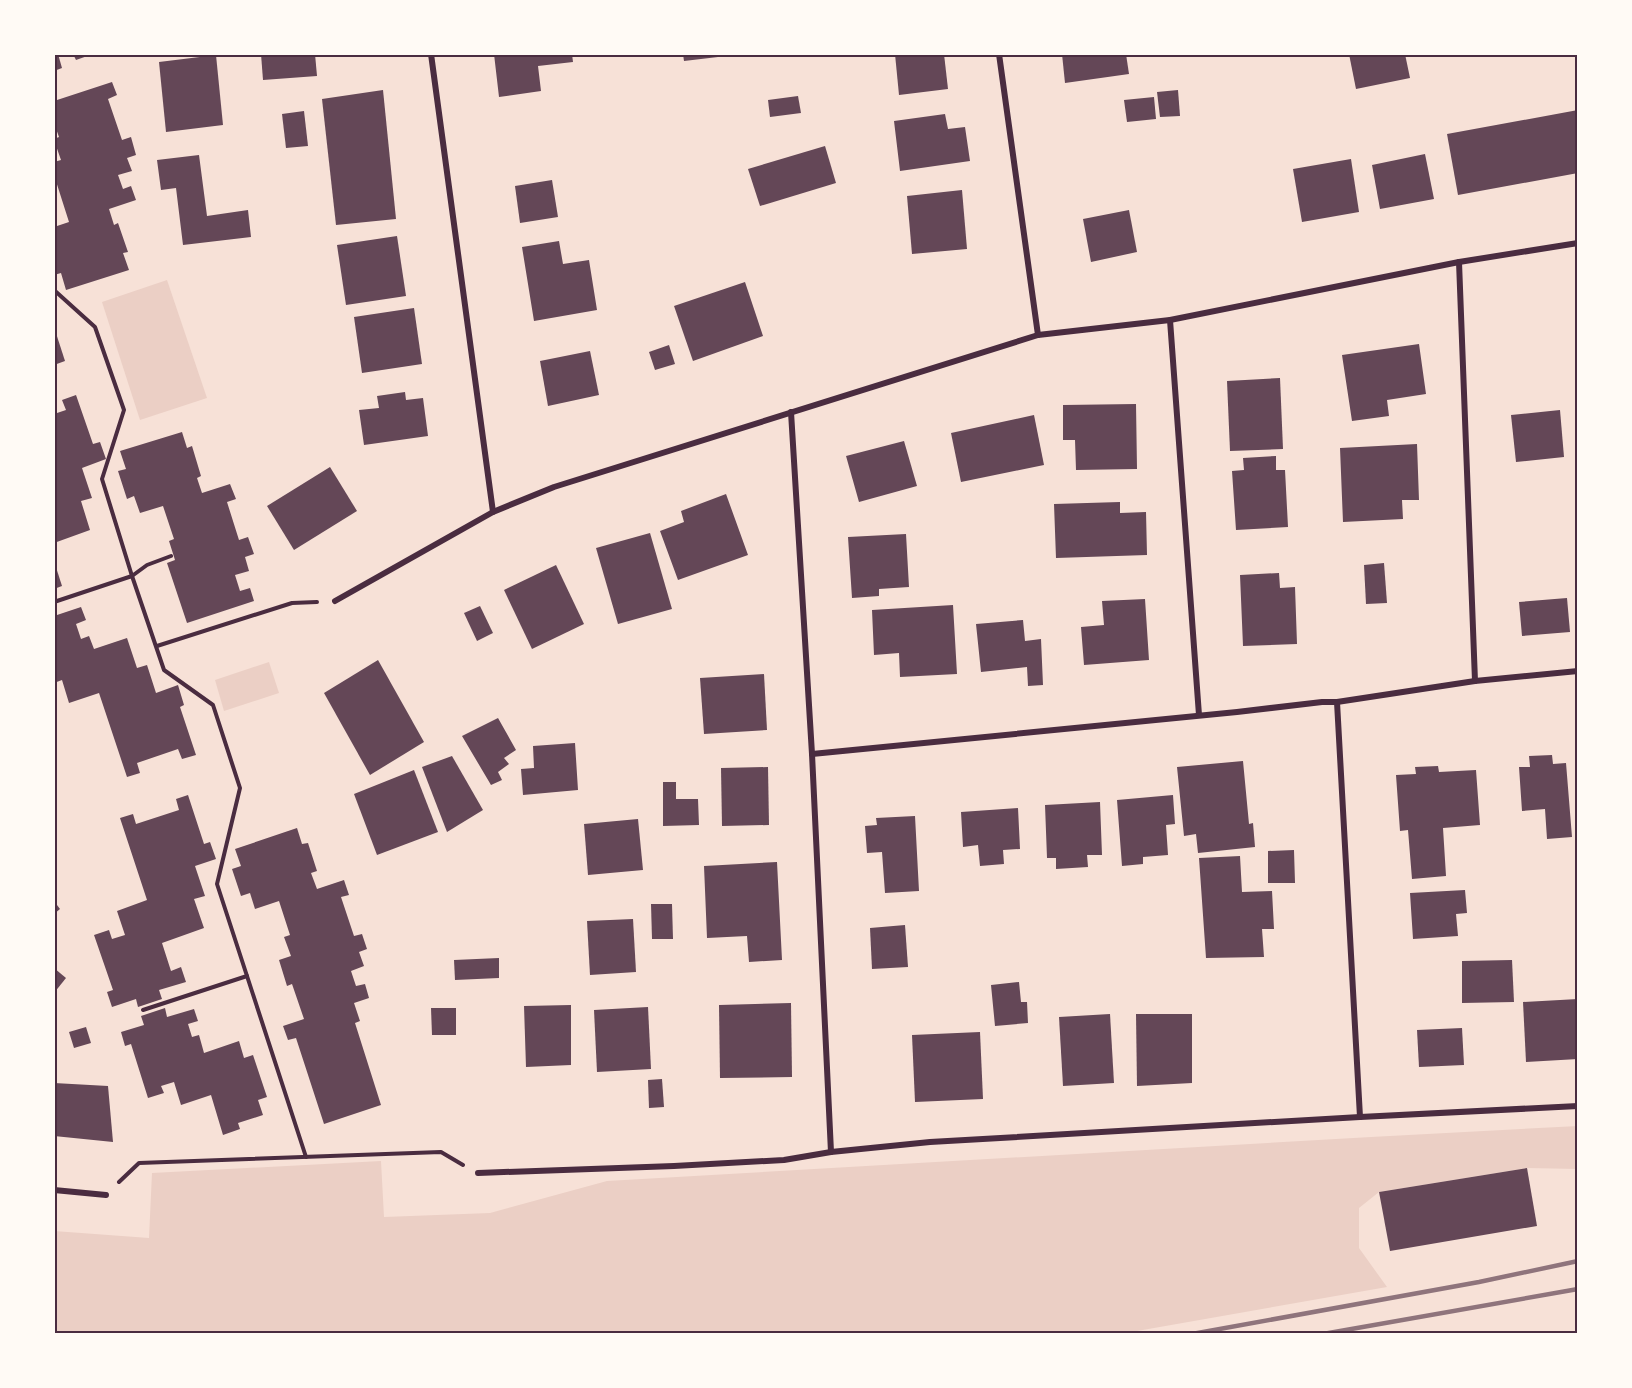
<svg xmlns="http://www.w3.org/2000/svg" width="1632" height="1388" font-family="Cabin,sans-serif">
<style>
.green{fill:#ebcfc5}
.building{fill:#644757}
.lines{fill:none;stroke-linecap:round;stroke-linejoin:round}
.path{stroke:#4a2c40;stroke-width:4}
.minor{stroke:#4a2c40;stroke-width:6}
.rail{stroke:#8f747c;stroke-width:4.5}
.neatline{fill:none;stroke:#4a2c40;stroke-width:2}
</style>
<rect width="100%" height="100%" fill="#f7e1d7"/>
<g class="green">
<path d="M 167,280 L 207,398 L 140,420 L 102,302 Z"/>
<path d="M 269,662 L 279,693 L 224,711 L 215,680 Z"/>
<path d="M 1578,1126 L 1578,1169 L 1527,1168 L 1379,1192 L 1359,1208 L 1359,1248 L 1387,1287 L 1120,1334 L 54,1334 L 54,1231 L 149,1238 L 152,1173 L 381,1161 L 384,1217 L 490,1213 L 607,1181 L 1371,1137 Z"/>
</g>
<g class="building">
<path d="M 54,54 L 58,54 L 62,68 L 54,71 Z"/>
<path d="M 73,54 L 93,54 L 76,60 Z"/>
<path d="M 261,54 L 315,54 L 317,76 L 263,80 Z"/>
<path d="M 494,54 L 572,54 L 573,62 L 538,66 L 541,91 L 499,97 Z"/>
<path d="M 683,54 L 718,54 L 718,57 L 684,61 Z"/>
<path d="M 895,54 L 944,54 L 948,89 L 899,95 Z"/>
<path d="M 1062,54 L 1126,54 L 1129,74 L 1065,83 Z"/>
<path d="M 1349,54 L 1405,54 L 1410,78 L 1356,89 Z"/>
<path d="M 216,55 L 223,125 L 166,132 L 159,62 Z"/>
<path d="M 112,82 L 117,95 L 108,99 L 122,140 L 131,137 L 136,155 L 127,158 L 132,171 L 118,175 L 123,189 L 131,186 L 136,200 L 109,209 L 114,225 L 118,223 L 128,252 L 123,253 L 129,270 L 66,290 L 61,273 L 54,275 L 54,227 L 69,222 L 54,175 L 54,162 L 61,160 L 54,140 L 54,139 L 59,137 L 54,123 L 54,101 Z"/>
<path d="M 383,90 L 396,219 L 336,225 L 322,99 Z"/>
<path d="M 1178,90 L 1180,116 L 1160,117 L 1157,92 Z"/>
<path d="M 798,96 L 801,113 L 770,117 L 768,100 Z"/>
<path d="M 1154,97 L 1156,119 L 1127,122 L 1124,100 Z"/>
<path d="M 1578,110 L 1578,173 L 1458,195 L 1447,134 Z"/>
<path d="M 304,111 L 308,146 L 286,148 L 282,114 Z"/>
<path d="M 945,114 L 948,129 L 965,127 L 970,161 L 900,171 L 894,121 Z"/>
<path d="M 825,146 L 836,183 L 760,206 L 748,169 Z"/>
<path d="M 1425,154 L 1434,199 L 1380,209 L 1372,165 Z"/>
<path d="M 199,155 L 207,216 L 248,210 L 251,237 L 183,245 L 176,188 L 161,190 L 157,160 Z"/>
<path d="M 1351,159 L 1359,212 L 1302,222 L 1293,169 Z"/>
<path d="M 552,180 L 558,217 L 520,223 L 515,186 Z"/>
<path d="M 962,190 L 967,249 L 912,254 L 907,196 Z"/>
<path d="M 1129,210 L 1137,252 L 1091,262 L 1083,219 Z"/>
<path d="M 397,236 L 406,296 L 346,305 L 337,245 Z"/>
<path d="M 559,241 L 563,264 L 589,260 L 597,310 L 534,321 L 522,247 Z"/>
<path d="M 745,282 L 763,336 L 693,361 L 674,306 Z"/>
<path d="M 414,308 L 422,364 L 362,373 L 354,317 Z"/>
<path d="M 54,327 L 65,361 L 54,365 Z"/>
<path d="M 1419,344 L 1426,394 L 1387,400 L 1389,416 L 1352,421 L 1342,355 Z"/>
<path d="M 669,345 L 675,364 L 655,370 L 649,352 Z"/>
<path d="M 590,351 L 599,395 L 548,406 L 540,361 Z"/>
<path d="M 1280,378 L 1283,449 L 1230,451 L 1227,381 Z"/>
<path d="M 405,392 L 406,400 L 423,398 L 428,436 L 364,445 L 359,410 L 379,408 L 377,396 Z"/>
<path d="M 76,395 L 93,444 L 100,442 L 106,459 L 82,468 L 92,498 L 81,501 L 90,530 L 54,543 L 54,414 L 66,410 L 62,400 Z"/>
<path d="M 1136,404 L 1137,469 L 1076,470 L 1075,440 L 1063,440 L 1063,405 Z"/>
<path d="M 1560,410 L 1564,457 L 1516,462 L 1511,415 Z"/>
<path d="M 1034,415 L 1044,465 L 961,482 L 951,433 Z"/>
<path d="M 182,432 L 187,448 L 192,446 L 201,476 L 197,478 L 202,493 L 230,484 L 236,499 L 227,502 L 239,540 L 248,537 L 254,554 L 245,557 L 249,571 L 235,575 L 240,591 L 250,588 L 254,601 L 187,623 L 167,563 L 175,560 L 169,541 L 174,539 L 163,506 L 140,513 L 134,496 L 127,499 L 118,471 L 126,469 L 120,451 Z"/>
<path d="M 904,441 L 917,486 L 859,502 L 846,456 Z"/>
<path d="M 1417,444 L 1419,500 L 1402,500 L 1403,519 L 1343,522 L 1340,448 Z"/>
<path d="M 1276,456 L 1276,470 L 1285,470 L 1288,527 L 1236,530 L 1232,471 L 1244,470 L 1243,458 Z"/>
<path d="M 330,467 L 357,511 L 294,550 L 267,506 Z"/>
<path d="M 726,494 L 748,555 L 678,580 L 660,531 L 684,522 L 681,511 Z"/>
<path d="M 1120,502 L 1120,513 L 1146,512 L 1147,555 L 1056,558 L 1054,504 Z"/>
<path d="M 650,533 L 672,609 L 618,624 L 596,548 Z"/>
<path d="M 906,534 L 909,587 L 879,589 L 879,596 L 852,598 L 848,537 Z"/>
<path d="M 54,561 L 62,586 L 54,589 Z"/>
<path d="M 1384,563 L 1387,603 L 1366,604 L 1364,565 Z"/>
<path d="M 556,565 L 584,624 L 532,649 L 504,590 Z"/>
<path d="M 1279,573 L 1280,588 L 1295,587 L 1297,644 L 1243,646 L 1240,575 Z"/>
<path d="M 1567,598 L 1570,632 L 1522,636 L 1519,602 Z"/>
<path d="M 1145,599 L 1149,660 L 1084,665 L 1081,627 L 1104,625 L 1102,601 Z"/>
<path d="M 953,605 L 957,674 L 900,677 L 899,653 L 874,655 L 872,610 Z"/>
<path d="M 480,606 L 493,633 L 477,641 L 464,613 Z"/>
<path d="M 81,607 L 86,620 L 76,624 L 81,639 L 89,636 L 94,649 L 127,638 L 137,668 L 147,665 L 156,693 L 178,685 L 184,705 L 180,707 L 196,755 L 182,759 L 178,749 L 137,763 L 140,773 L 127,777 L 99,693 L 69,703 L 62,680 L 54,683 L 54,616 Z"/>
<path d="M 1023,620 L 1025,641 L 1041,639 L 1043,685 L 1028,686 L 1027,667 L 981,672 L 976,624 Z"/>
<path d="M 378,660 L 424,742 L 370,775 L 324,693 Z"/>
<path d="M 764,674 L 767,730 L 704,734 L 700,678 Z"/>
<path d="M 498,718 L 516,750 L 504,758 L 509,764 L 498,772 L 502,780 L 491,785 L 462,736 Z"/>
<path d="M 575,743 L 578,790 L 523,795 L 521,769 L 534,768 L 533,746 Z"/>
<path d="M 1552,755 L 1553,764 L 1566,763 L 1572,837 L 1547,839 L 1545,809 L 1522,811 L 1519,767 L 1530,767 L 1529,756 Z"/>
<path d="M 452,756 L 483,810 L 447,832 L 422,767 Z"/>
<path d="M 1243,761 L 1249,824 L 1253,823 L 1255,847 L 1198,853 L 1196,834 L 1184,836 L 1177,767 Z"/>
<path d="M 1438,766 L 1439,772 L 1476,770 L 1480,825 L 1443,828 L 1446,876 L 1412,879 L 1408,830 L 1400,831 L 1396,775 L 1416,774 L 1415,767 Z"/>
<path d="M 768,767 L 769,825 L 722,826 L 721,768 Z"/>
<path d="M 414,770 L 438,832 L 377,855 L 354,794 Z"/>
<path d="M 663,782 L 676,782 L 676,799 L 698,799 L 699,825 L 663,826 Z"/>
<path d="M 188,795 L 204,844 L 210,842 L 216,859 L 195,866 L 205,896 L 194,899 L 204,928 L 162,943 L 171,971 L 181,967 L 186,982 L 159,990 L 162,999 L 138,1007 L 136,999 L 112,1007 L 107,992 L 113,990 L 94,935 L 109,930 L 112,939 L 125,935 L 117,911 L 147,900 L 120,818 L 133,814 L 136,824 L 179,810 L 176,799 Z"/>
<path d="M 1173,795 L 1175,824 L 1166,825 L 1168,855 L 1143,857 L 1143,864 L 1122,866 L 1117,800 Z"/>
<path d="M 1100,802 L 1102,855 L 1087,855 L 1088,867 L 1056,869 L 1056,858 L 1047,858 L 1045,805 Z"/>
<path d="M 1018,808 L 1020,849 L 1003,850 L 1004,864 L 980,866 L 978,845 L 963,847 L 961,812 Z"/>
<path d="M 915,816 L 919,891 L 885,893 L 882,852 L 867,853 L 865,826 L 877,825 L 876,818 Z"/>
<path d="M 638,819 L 643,870 L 588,875 L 584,824 Z"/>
<path d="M 297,828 L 302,844 L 308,843 L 317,871 L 311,873 L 317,889 L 344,880 L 349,895 L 341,897 L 354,936 L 362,934 L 367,949 L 359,952 L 364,966 L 351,971 L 356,986 L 365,984 L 369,998 L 354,1003 L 360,1021 L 355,1023 L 381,1105 L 324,1124 L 296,1038 L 288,1040 L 283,1026 L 304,1019 L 292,984 L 287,986 L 279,960 L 291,956 L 284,937 L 290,935 L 279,901 L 255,909 L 250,893 L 241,896 L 232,869 L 241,866 L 235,849 Z"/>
<path d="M 1294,850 L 1295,883 L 1268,883 L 1268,851 Z"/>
<path d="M 1240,856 L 1242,892 L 1272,891 L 1274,929 L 1262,929 L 1264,957 L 1206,958 L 1199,858 Z"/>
<path d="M 777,862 L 782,960 L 749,962 L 747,936 L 707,938 L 704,866 Z"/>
<path d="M 1465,890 L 1467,913 L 1456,914 L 1458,936 L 1413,939 L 1410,893 Z"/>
<path d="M 54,901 L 60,909 L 54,914 Z"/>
<path d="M 651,904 L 672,904 L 673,939 L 652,939 Z"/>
<path d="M 633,919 L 636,972 L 590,975 L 587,921 Z"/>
<path d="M 905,925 L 908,967 L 872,969 L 870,928 Z"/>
<path d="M 499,958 L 499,978 L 455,980 L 454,960 Z"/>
<path d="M 1512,960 L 1514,1002 L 1462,1003 L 1462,961 Z"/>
<path d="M 54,968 L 66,978 L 54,993 Z"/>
<path d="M 1019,982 L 1021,1002 L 1027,1002 L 1028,1023 L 995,1026 L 991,985 Z"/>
<path d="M 1578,999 L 1578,1059 L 1526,1062 L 1523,1002 Z"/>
<path d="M 791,1003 L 792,1077 L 720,1078 L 719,1005 Z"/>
<path d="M 571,1005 L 571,1065 L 526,1067 L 524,1006 Z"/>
<path d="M 648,1007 L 651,1069 L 597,1072 L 594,1010 Z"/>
<path d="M 165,1008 L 167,1017 L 194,1009 L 198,1021 L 188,1024 L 192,1037 L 199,1035 L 204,1053 L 239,1041 L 244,1058 L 253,1055 L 267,1097 L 258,1100 L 263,1115 L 238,1123 L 240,1129 L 223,1135 L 211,1095 L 181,1105 L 174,1082 L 161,1086 L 164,1093 L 148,1098 L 131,1044 L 125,1046 L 121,1032 L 144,1025 L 141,1016 Z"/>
<path d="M 431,1008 L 456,1008 L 456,1035 L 432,1035 Z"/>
<path d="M 1110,1014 L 1114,1083 L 1063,1086 L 1059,1017 Z"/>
<path d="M 1136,1014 L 1192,1014 L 1192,1083 L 1137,1086 Z"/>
<path d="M 86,1027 L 91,1043 L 74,1048 L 69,1032 Z"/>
<path d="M 1462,1028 L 1464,1065 L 1419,1067 L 1417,1030 Z"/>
<path d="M 980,1032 L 983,1099 L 915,1102 L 912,1035 Z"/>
<path d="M 662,1079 L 664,1107 L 649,1108 L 648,1080 Z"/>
<path d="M 54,1083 L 108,1086 L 113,1142 L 54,1136 Z"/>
<path d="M 1527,1168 L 1537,1226 L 1390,1251 L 1379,1192 Z"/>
</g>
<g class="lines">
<g class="path">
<path d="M 54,290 L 95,327 L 124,410 L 102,479 L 132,576 L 147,565 L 171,556"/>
<path d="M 54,602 L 132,576 L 164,670 L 213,705 L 240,788 L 217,884 L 247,976 L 143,1010"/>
<path d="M 157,646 L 292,603 L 317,602"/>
<path d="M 247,976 L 306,1157"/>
<path d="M 119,1182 L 139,1163 L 441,1152 L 463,1165"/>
</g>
<g class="minor">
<path d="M 431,54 L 493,512"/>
<path d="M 999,54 L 1038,335"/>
<path d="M 1459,262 L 1475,681"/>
<path d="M 1170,320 L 1199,715"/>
<path d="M 791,412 L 812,754 L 831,1152"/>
<path d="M 335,601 L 493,512 L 554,487 L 1038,335 L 1170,320 L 1459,262 L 1578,243"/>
<path d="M 1337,702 L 1360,1117"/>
<path d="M 812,754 L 1237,712 L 1322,702 L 1337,702 L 1475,681 L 1578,671"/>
<path d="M 478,1173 L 674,1166 L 784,1160 L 831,1152 L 930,1142 L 1360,1117 L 1578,1106"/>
<path d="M 54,1190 L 106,1195"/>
</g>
<g class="rail">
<path d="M 1192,1334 L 1479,1282 L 1578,1261"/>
<path d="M 1323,1334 L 1578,1289"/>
</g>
</g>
<rect width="1632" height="1388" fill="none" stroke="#fffaf5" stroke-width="111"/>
<rect x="56" y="56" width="1520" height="1276" class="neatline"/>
</svg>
